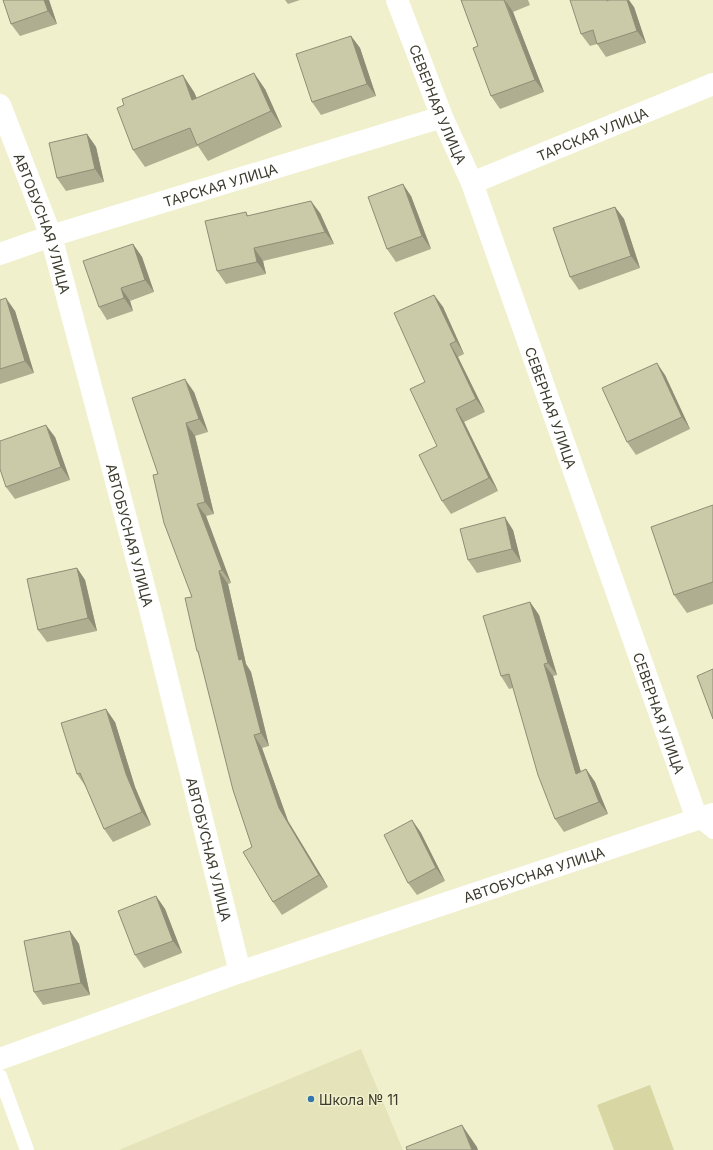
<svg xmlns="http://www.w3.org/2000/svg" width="713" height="1150" font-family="Inter,sans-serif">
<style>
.built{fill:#e5e3b9}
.pitch{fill:#d8d6a3}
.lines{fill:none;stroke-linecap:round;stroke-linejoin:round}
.service{stroke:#fff;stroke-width:14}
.minor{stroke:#fff;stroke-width:22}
.wall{fill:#afae90}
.shaded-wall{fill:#8e8d76}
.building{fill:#cbcaa8;stroke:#8e8d76}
.poi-dot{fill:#3476ac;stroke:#f0f0cc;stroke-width:1.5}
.labels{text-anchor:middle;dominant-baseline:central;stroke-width:3;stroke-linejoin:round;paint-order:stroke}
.street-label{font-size:14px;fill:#3c3b2e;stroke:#f0f0cc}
.poi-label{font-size:14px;fill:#3c3b2e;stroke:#f0f0cc;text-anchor:start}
</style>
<rect width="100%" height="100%" fill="#f0f0cc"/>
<path class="built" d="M 361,1049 L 403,1150 L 119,1150 Z"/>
<path class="pitch" d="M 650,1085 L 674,1150 L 614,1150 L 597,1105 Z"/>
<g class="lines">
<g class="service">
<path d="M 697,819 L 713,832"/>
<path d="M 0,1076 L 27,1150"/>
</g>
<g class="minor">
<path id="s1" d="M 397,0 L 442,117 L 472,183 L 697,819"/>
<path id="s2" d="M 0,105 L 51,236 L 150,609 L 240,972"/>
<path id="s3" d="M 472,183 L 713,84"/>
<path id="s4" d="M 0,254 L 51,236 L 442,117"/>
<path id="s5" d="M 0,1059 L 240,972 L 713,814"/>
</g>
</g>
<g class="wall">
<path d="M 3,0 L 49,0 L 57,24 L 20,36 L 11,24 Z"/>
<path d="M 285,0 L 300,0 L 288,4 Z"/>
<path d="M 461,0 L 528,0 L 530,5 L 513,12 L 544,92 L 500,109 L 491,96 L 478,46 Z"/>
<path d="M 634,7 L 646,43 L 606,57 L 597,44 L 590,46 L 581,34 Z"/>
<path d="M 351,36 L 360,48 L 376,96 L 321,115 L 312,102 Z"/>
<path d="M 265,89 L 282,127 L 208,161 L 198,146 L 145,167 L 133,150 L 194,92 L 197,98 Z"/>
<path d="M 87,134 L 96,147 L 104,182 L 66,191 L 57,178 Z"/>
<path d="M 411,196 L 431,249 L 396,262 L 387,249 Z"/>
<path d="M 615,207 L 624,219 L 640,268 L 579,290 L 570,277 Z"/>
<path d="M 246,212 L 248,216 L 320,213 L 334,244 L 263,261 L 266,274 L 226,284 L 217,271 Z"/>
<path d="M 133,244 L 142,257 L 154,292 L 130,301 L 133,311 L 107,320 L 99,307 Z"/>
<path d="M 434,295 L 443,307 L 464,354 L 458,357 L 485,412 L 464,422 L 498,491 L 451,514 L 442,501 L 437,446 L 425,382 Z"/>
<path d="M 0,300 L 15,311 L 34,373 L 0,384 Z"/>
<path d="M 665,375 L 690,429 L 636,455 L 627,442 Z"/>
<path d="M 194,392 L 208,432 L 195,436 L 214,514 L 206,516 L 231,583 L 228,584 L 246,664 L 251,672 L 269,746 L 262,748 L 288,821 L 328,887 L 282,915 L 273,902 L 252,847 L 199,655 L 197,651 L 192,597 L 158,474 Z"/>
<path d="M 55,437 L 70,480 L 15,499 L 6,487 Z"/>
<path d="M 713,506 L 713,604 L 687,613 L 674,595 Z"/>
<path d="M 513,530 L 521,562 L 477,573 L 468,560 Z"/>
<path d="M 77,568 L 85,580 L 97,631 L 47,642 L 38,630 Z"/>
<path d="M 530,602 L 539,615 L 557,675 L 553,676 L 581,772 L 586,769 L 595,782 L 608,814 L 564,832 L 555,819 L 513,688 L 509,689 L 501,676 Z"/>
<path d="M 115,722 L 135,787 L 151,825 L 113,842 L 104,829 L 86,787 L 77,774 Z"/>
<path d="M 412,820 L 421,833 L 445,881 L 417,895 L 408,883 Z"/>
<path d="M 156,896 L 165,909 L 182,953 L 144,968 L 135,955 Z"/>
<path d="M 70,931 L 79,944 L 90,995 L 43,1005 L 34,992 Z"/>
</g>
<g class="shaded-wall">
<path d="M 44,0 L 49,0 L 57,24 L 48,11 Z"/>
<path d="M 505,0 L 513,12 L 544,92 L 535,80 Z"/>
<path d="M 627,0 L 629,0 L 634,7 L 646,43 L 637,31 Z"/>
<path d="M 351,36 L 360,48 L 376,96 L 367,84 Z"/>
<path d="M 254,73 L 265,89 L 282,127 L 271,111 Z"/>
<path d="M 183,75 L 194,92 L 204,117 L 192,100 Z"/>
<path d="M 87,134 L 96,147 L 104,182 L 95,169 Z"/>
<path d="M 403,184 L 411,196 L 431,249 L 422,236 Z"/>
<path d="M 311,201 L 320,213 L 334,244 L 325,232 Z"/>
<path d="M 615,207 L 624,219 L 640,268 L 631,256 Z"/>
<path d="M 133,244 L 142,257 L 154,292 L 145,280 Z"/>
<path d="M 254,248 L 263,261 L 266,274 L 257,262 Z"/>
<path d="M 121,288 L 130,301 L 133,311 L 124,298 Z"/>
<path d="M 434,295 L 443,307 L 464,354 L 456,341 Z"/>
<path d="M 6,298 L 15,311 L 34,373 L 25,361 Z"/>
<path d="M 450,344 L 458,357 L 485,412 L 476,399 Z"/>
<path d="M 657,363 L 665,375 L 690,429 L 682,417 Z"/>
<path d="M 185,379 L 194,392 L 208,432 L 199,419 Z"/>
<path d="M 456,409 L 464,422 L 498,491 L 489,478 Z"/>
<path d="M 186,423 L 195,436 L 214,514 L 205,502 Z"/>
<path d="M 46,425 L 55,437 L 70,480 L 61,467 Z"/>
<path d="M 197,504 L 206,516 L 231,583 L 222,570 Z"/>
<path d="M 505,517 L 513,530 L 521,562 L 512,549 Z"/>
<path d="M 77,568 L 85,580 L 97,631 L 88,618 Z"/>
<path d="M 219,571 L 228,584 L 246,664 L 251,672 L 269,746 L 261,733 L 239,660 Z"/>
<path d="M 530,602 L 539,615 L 557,675 L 548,663 Z"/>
<path d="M 544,664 L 553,676 L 585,786 L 576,774 Z"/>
<path d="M 106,709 L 115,722 L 135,787 L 151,825 L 142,812 L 126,774 Z"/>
<path d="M 254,735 L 262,748 L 288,821 L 328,887 L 319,875 L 279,808 Z"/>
<path d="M 586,769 L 595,782 L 608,814 L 599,802 Z"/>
<path d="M 412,820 L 421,833 L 445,881 L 436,868 Z"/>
<path d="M 156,896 L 165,909 L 182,953 L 173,941 Z"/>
<path d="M 70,931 L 79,944 L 90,995 L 81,983 Z"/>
<path d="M 462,1125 L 477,1147 L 478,1150 L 472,1150 Z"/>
</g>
<g class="building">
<path d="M 3,0 L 44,0 L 48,11 L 11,24 Z"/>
<path d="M 461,0 L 504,0 L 535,80 L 491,96 L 473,48 L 478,46 Z"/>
<path d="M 570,0 L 607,0 L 607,1 L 609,0 L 627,0 L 637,31 L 597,44 L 593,30 L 581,34 Z"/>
<path d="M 351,36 L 367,84 L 312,102 L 296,54 Z"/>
<path d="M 254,73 L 271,111 L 197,145 L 190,128 L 133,150 L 117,108 L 124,105 L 122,99 L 183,75 L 192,100 Z"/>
<path d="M 87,134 L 95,169 L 57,178 L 49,143 Z"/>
<path d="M 403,184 L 422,236 L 387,249 L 368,197 Z"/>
<path d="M 311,201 L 325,232 L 254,248 L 257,262 L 217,271 L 205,221 L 246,212 L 247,216 Z"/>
<path d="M 615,207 L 631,256 L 570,277 L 553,228 Z"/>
<path d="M 133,244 L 145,280 L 121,288 L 124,298 L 99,307 L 83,261 Z"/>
<path d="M 434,295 L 456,341 L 450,344 L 476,399 L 456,409 L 489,478 L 442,501 L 419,455 L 437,446 L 410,389 L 425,382 L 394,313 Z"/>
<path d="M 6,298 L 25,361 L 0,369 L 0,300 Z"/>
<path d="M 657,363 L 682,417 L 627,442 L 602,388 Z"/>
<path d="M 185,379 L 199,419 L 186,423 L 205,502 L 197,504 L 222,570 L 219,571 L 239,660 L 242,659 L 261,733 L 254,735 L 279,808 L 319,875 L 273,902 L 243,852 L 252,847 L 233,790 L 198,651 L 197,651 L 185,598 L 192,597 L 164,523 L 153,475 L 158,474 L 132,398 Z"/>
<path d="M 46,425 L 61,467 L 6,487 L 0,469 L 0,441 Z"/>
<path d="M 713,505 L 713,582 L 674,595 L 651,527 Z"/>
<path d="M 505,517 L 512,549 L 468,560 L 460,529 Z"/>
<path d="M 77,568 L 88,618 L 38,630 L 27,579 Z"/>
<path d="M 530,602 L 548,663 L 544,664 L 576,774 L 586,769 L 599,802 L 555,819 L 538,775 L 509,674 L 501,676 L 483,616 Z"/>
<path d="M 713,669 L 713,719 L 697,676 Z"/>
<path d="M 106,709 L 126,774 L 142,812 L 104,829 L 80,773 L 77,774 L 61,723 Z"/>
<path d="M 412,820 L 436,868 L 408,883 L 384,835 Z"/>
<path d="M 156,896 L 173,941 L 135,955 L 118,911 Z"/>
<path d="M 70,931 L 81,983 L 34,992 L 24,941 Z"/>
<path d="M 462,1125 L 472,1150 L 407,1150 L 406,1147 Z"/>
</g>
<circle class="poi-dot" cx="311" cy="1099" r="4"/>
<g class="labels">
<g class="street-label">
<text stroke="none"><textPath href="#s1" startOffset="112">СЕВЕРНАЯ УЛИЦА</textPath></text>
<text stroke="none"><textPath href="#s3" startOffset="130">ТАРСКАЯ УЛИЦА</textPath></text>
<text stroke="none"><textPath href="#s4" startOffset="231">ТАРСКАЯ УЛИЦА</textPath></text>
<text stroke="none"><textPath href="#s2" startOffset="126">АВТОБУСНАЯ УЛИЦА</textPath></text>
<text stroke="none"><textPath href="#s1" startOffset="436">СЕВЕРНАЯ УЛИЦА</textPath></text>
<text stroke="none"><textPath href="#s2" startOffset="450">АВТОБУСНАЯ УЛИЦА</textPath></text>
<text stroke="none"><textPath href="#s1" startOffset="760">СЕВЕРНАЯ УЛИЦА</textPath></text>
<text stroke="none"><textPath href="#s2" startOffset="774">АВТОБУСНАЯ УЛИЦА</textPath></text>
<text stroke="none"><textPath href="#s5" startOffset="565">АВТОБУСНАЯ УЛИЦА</textPath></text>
</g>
<g class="poi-label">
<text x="319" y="1099">Школа № 11</text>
</g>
</g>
</svg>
